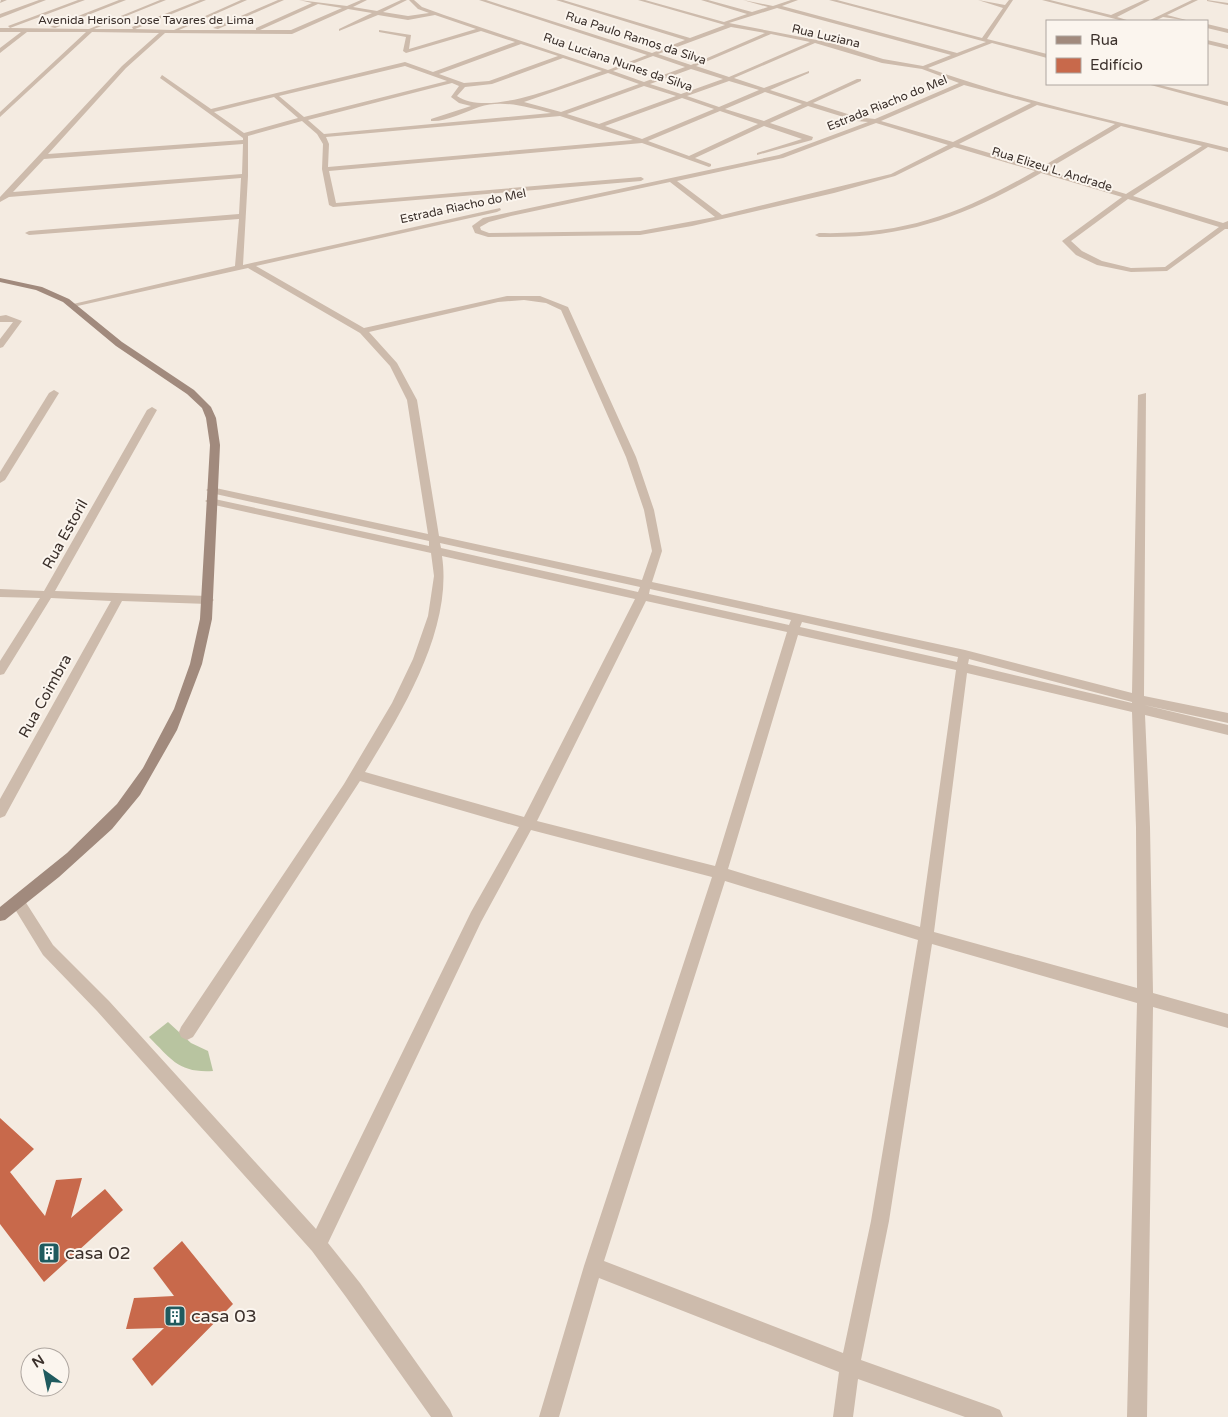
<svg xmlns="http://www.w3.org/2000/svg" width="1228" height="1417" font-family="'Varela Round',sans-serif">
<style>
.green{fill:#b8c4a0}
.building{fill:#c8694b}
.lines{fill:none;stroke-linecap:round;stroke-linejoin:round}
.minor{fill:#cdbbac;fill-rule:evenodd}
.tertiary{fill:#cdbbac;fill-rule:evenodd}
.secondary{fill:#a18a7d;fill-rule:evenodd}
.labels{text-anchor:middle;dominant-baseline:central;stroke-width:4;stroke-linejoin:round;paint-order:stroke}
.far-street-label{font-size:12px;fill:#3b302b;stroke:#fbf5ee}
.street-label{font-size:15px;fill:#3b302b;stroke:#fbf5ee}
.near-poi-label{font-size:18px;fill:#3b302b;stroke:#fbf5ee;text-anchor:start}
</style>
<rect width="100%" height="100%" fill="#f4ebe1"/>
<path class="green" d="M 168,1022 L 191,1043 L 208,1051 L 213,1071 C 179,1073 172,1060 149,1037 Z"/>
<g class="building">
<path d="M 0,1118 L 34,1149 L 10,1172 L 45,1216 L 56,1180 L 82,1178 L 71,1218 L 105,1189 L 123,1210 L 44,1282 L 0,1224 Z"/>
<path d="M 182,1241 L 233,1304 L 152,1386 L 132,1359 L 164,1328 L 126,1329 L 134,1298 L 174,1296 L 153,1268 Z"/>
</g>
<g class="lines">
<g class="minor">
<path d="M 1,0 L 7,0 L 0,3 Z"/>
<path d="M 39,0 L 46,0 L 0,18 L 0,14 Z"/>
<path d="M 78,0 L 85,0 L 10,28 L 89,29 L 160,0 L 166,0 L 94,29 L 133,29 L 132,27 L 200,0 L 206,0 L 135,29 L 174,30 L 241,0 L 247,0 L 179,30 L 256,30 L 256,28 L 312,3 L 299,0 L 347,6 L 361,0 L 367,0 L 353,7 L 377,11 L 401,0 L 407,0 L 383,12 L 408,16 L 429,13 L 418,9 L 409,0 L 414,0 L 422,7 L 444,15 L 608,70 L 647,55 L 479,0 L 486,0 L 652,53 L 685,40 L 556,0 L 563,0 L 690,38 L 725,25 L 638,0 L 645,0 L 724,22 L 747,14 L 701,0 L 708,0 L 752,12 L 768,7 L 743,0 L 773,6 L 791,0 L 798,0 L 782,6 L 957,53 L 986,42 L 829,0 L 837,0 L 982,38 L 1003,8 L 978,0 L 1005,5 L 1009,0 L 1013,0 L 987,39 L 1047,54 L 1047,58 L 992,43 L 928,68 C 1026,103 1128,124 1228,148 L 1228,152 L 1208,147 L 1133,196 L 1223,223 L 1228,221 L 1228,229 L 1225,229 L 1167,271 L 1131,272 L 1097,265 L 1076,255 L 1062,241 L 1122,197 L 1041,173 C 966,216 907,239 819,237 L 815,235 L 819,233 C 906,235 960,214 1035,171 L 954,147 L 895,176 L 834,193 L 692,226 L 640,235 L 488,237 L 475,233 L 472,226 L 483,218 L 511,212 L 779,155 L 868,122 L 857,121 L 828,131 L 828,129 L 850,119 L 808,106 L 770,123 L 813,137 L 812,140 L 757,155 L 757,153 L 802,139 L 764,126 L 695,158 L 711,164 L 711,166 L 709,167 L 642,143 L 329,171 L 336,203 L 641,177 L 644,179 L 641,181 L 333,207 L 329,205 L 322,169 L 323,144 L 317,134 L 302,121 L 248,136 L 248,176 L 243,265 L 500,208 L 501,210 L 497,212 L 256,266 L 364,328 L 507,296 L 540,296 L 568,307 L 636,457 L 654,510 L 662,551 L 652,582 L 965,650 L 1132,693 L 1138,395 L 1146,393 L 1144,696 L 1228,713 L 1228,723 L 1144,705 L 1228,725 L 1228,735 L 1145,715 L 1150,827 L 1153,993 L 1228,1014 L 1228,1028 L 1153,1007 L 1147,1417 L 1127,1417 L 1137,1003 L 932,944 L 889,1221 L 861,1360 L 993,1407 L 1000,1410 L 1003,1417 L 965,1417 L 858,1379 L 853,1417 L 833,1417 L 839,1372 L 599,1278 L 559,1417 L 539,1417 L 584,1266 L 712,877 L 531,830 L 481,922 L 328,1243 L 360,1283 L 450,1410 L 453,1417 L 431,1417 L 346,1297 L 312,1251 L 97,1011 L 43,955 L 13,906 L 11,902 L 13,898 L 18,896 L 23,898 L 53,945 L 109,1001 L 316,1229 L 471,912 L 519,827 L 360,781 L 193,1037 L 187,1040 L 181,1037 L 179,1032 L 181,1027 L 344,784 L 392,703 L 413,659 L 428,616 L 434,576 L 431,553 L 210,504 L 205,501 L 210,498 L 429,546 L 429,541 L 211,493 L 206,490 L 211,487 L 428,534 L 407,400 L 390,366 L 360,333 L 248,268 L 73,307 L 69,305 L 235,266 L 239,219 L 29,235 L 25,233 L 29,231 L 239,214 L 241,178 L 9,197 L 0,202 L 0,197 L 122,66 L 159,33 L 92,32 L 0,117 L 0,112 L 86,32 L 27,32 L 0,53 L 0,48 L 21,32 L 0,32 L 0,28 L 10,28 L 8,26 ZM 318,4 L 342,8 L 291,30 L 260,30 ZM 777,8 L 951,55 L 923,66 L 883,59 L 832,43 L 729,23 ZM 348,9 L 372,13 L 339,29 L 339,31 L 378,15 L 408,20 L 435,15 L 476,29 L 409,49 L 411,35 L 379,30 L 379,32 L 406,37 L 403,51 L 406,53 L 481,31 L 515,42 L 433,72 L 405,62 L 211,109 L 162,75 L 160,78 L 243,138 L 243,140 L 48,154 L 126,68 L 165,33 L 292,34 ZM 731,27 L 765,33 L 691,65 L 658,54 ZM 771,34 L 810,42 L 729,77 L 696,66 ZM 815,43 L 882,63 L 922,69 L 959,83 L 875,119 L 857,117 L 813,103 L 861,81 L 861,79 L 857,79 L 807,102 L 770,90 L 809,73 L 809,71 L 764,88 L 734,78 ZM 521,44 L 558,56 L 489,81 L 464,83 L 439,74 ZM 653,56 L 685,67 L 644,82 L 613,71 ZM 563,58 L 602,71 C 567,83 489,118 457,96 L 465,87 L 492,84 ZM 405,66 L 447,81 L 304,117 L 279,96 ZM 691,69 L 723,79 L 681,94 L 650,84 ZM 608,73 L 639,84 L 561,112 L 524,102 ZM 729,81 L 759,90 L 719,107 L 687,96 ZM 452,83 L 459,86 L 451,97 L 459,103 L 471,106 L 431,119 L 431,121 C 446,122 465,112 479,107 C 502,99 528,107 551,113 L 324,134 L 308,120 ZM 964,85 L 1031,103 L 953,142 L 881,121 ZM 644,86 L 676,96 L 599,124 L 567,114 ZM 765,92 L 802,104 L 764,121 L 725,109 ZM 274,97 L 298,118 L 244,133 L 214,112 ZM 682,98 L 714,109 L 642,139 L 605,126 ZM 1037,105 L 1115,124 L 1040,168 L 959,144 ZM 720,111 L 758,124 L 689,156 L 648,141 ZM 560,116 L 633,140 L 328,167 L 329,144 L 326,137 ZM 876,123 L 948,145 L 891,174 L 722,215 L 677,181 L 783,158 ZM 1121,126 L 1202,146 L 1126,194 L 1046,170 ZM 243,144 L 242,174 L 13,192 L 44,159 ZM 670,182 L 715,217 L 640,231 L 489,233 L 481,230 L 480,227 L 489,222 L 511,216 ZM 1128,199 L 1219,227 L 1165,267 L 1131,268 L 1102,261 L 1082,251 L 1071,241 ZM 524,300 L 546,303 L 561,310 L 626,457 L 644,510 L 652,551 L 642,580 L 439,536 L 417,400 L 397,363 L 369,332 L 498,302 ZM 440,543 L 640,587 L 638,592 L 441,548 ZM 442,556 L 635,599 L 524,817 L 365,772 C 402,712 453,629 442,556 ZM 650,589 L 791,620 L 789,625 L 649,594 ZM 646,601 L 787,632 L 715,866 L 537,821 ZM 802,622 L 958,657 L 957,662 L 800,627 ZM 798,635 L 956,670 L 920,927 L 728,869 ZM 969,659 L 1132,702 L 1132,703 L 968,664 ZM 967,673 L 1132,712 L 1136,827 L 1137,988 L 934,932 ZM 725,881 L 918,940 L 871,1221 L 843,1353 L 604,1261 Z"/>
<path d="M 119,0 L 126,0 L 55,28 L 50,27 Z"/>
<path d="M 278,0 L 284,0 L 218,29 L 213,28 Z"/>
<path d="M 1042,0 L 1050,0 L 1111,15 L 1144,0 L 1150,0 L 1117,17 L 1130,21 L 1123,21 Z"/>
<path d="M 1192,0 L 1198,0 L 1167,15 L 1190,21 L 1163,17 L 1155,21 L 1148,21 Z"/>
<path d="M 1207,24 L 1228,29 L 1228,33 L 1207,28 Z"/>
<path d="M 1207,40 L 1228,45 L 1228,49 L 1207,44 Z"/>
<path d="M 1147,84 L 1156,84 L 1228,102 L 1228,106 Z"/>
<path d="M 6,315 L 22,321 L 3,347 L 0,348 L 0,339 L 13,322 L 0,322 L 0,316 Z"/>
<path d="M 54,390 L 59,393 L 5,480 L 0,483 L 0,472 L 49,393 Z"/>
<path d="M 152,407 L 157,410 L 55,591 L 208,596 L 214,600 L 208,604 L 122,601 L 5,816 L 0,818 L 0,799 L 111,601 L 51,598 L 4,674 L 0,675 L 0,661 L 40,598 L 0,597 L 0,589 L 44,591 L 147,410 Z"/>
</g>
<path class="tertiary" d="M 1207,0 L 1228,3 L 1228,5 L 1207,1 Z"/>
<path class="secondary" d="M 0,278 L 42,287 L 69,299 L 122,342 L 194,390 L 211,407 L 216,418 L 220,445 L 212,619 L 202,664 L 177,730 L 140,795 L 112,829 L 59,877 L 5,920 L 0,921 L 0,907 L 67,853 L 117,804 L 143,768 L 174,709 L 190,664 L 200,619 L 210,445 L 206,418 L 202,408 L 187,394 L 116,346 L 63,302 L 36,290 L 0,282 Z"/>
</g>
<defs>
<g id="building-square" transform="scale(1.125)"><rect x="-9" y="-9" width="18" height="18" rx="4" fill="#1f5a5e" stroke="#fbf5ee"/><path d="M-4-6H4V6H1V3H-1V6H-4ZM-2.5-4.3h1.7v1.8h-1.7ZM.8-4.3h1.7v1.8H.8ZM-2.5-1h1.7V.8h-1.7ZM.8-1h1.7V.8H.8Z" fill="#fff"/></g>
</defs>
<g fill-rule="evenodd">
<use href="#building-square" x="49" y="1253"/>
<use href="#building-square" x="175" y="1316"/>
</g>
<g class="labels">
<g class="far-street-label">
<text x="146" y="20">Avenida Herison Jose Tavares de Lima</text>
<text transform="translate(826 36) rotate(13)">Rua Luziana</text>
<text transform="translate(636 38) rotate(18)">Rua Paulo Ramos da Silva</text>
<text transform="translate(618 62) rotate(19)">Rua Luciana Nunes da Silva</text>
<text transform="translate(887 103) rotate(-22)">Estrada Riacho do Mel</text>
<text transform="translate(1052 169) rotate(17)">Rua Elizeu L. Andrade</text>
<text transform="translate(463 206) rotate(-12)">Estrada Riacho do Mel</text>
</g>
<g class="street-label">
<text transform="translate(65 534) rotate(-61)">Rua Estoril</text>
<text transform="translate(45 696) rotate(-61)">Rua Coimbra</text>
</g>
<g class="near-poi-label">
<text x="65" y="1253">casa 02</text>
<text x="191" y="1316">casa 03</text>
</g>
</g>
<rect x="1046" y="20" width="162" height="65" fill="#fbf5ee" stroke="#aea6a0"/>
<rect x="1056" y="36" width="25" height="8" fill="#a18a7d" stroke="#aea6a0"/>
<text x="1090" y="45" font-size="15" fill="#3b302b">Rua</text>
<rect x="1056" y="58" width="25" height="15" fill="#c8694b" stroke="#aea6a0"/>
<text x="1090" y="70" font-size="15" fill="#3b302b">Edifício</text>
<g transform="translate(45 1372) rotate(327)"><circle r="24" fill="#fbf5ee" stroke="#aea6a0"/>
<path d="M0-4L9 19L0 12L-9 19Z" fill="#1f5a5e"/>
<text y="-8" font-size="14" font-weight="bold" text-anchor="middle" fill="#3b302b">N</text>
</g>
</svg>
